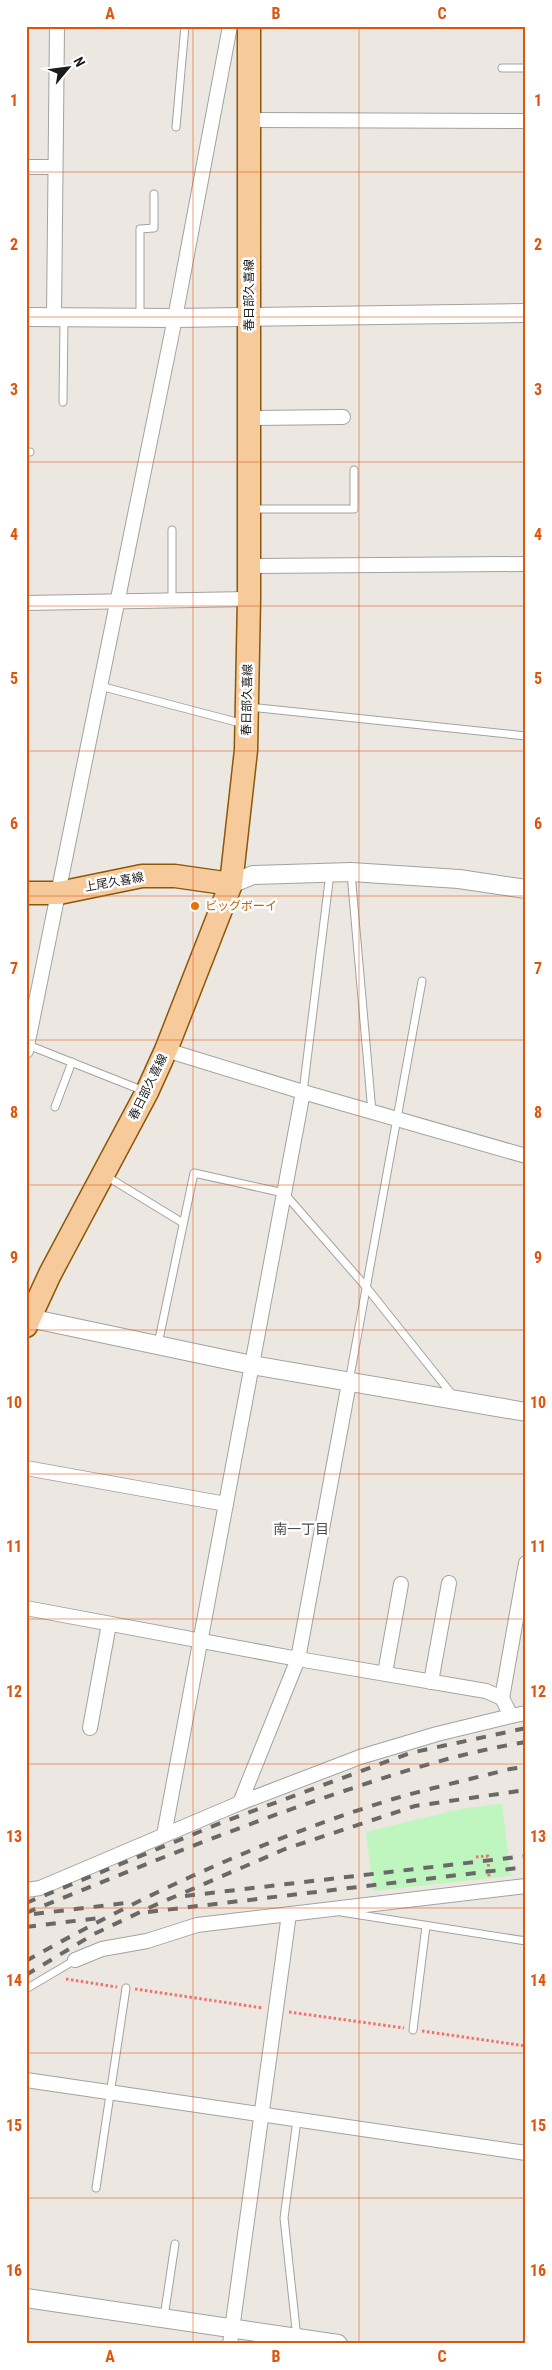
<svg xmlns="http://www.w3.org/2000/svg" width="552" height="2370" font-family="'Roboto Condensed','Noto Sans JP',sans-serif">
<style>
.park{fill:#bff6c0}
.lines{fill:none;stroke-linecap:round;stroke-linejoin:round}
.service-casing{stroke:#a2a2a2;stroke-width:9}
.minor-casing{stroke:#a2a2a2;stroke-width:16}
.tertiary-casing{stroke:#a2a2a2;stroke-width:20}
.primary-casing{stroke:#8c5707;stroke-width:25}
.path{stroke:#f3716c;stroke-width:3;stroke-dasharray:2.5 2.5;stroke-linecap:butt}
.service{stroke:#fff;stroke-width:7}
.minor{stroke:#fff;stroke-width:14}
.tertiary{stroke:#fff;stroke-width:18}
.primary{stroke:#f7ca9c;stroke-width:22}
.rail{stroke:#696969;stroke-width:4;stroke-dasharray:10 10;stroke-linecap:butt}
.grid{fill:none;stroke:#de560d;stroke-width:1;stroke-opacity:0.55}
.food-dot{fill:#e8710a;stroke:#fff;stroke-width:2}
.labels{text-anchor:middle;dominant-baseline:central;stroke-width:5;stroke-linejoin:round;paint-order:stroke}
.street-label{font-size:12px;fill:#1b1b1b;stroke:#fff}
.food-label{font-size:12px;fill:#c56008;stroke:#fff;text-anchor:start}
.neighbourhood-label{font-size:14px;fill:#4e4e4e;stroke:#fff}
.neatline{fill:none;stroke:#de560d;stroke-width:2}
.grid-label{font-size:16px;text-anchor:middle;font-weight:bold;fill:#de560d}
</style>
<rect width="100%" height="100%" fill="#ece8e1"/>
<path class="park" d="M 502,1803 L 511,1876 L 373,1891 L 366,1832 L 456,1810 Z"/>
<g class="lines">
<g class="service-casing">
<g id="service">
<path d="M 502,68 L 526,68"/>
<path d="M 176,127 L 185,26"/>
<path d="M 140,317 L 140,229 L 154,228 L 154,194"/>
<path d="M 63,402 L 64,318"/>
<path d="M 26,452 L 30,452"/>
<path d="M 251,509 L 354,509 L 354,470"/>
<path d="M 172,530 L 172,601"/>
<path d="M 100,686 L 244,724"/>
<path d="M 250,707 L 526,736"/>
<path d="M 351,873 L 372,1112"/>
<path d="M 28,1045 L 144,1091"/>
<path d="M 303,1092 L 330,873"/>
<path d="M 55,1107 L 72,1062"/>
<path d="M 106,1176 L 183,1223"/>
<path d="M 158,1344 L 194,1173 L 284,1193 L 367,1288 L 454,1397"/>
<path d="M 349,1382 L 422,981"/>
<path d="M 341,1912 L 526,1941"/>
<path d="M 26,1989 L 75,1960"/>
<path d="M 413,2030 L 426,1926"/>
<path d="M 297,2120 L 284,2218 L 297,2338"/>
<path d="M 96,2188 L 126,1988"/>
<path d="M 164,2317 L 175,2244"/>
</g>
</g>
<g class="minor-casing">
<g id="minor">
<path d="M 250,120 L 526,121"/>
<path d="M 26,167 L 55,167"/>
<path d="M 54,317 L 57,26"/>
<path d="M 249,418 L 343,417"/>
<path d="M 249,566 L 526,564"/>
<path d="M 26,603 L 249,599"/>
<path d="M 166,1050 L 303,1092 L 526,1156"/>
<path d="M 26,1051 L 175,318 L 230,26"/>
<path d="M 349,1383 L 298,1659 L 240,1803 L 360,1757 L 437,1734 L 511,1716"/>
<path d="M 26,1468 L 226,1504"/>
<path d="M 26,1608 L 298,1659 L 486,1691 L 502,1698 L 511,1716 L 526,1713"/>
<path d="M 385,1673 L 401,1584"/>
<path d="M 431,1682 L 449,1583"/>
<path d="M 502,1698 L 526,1563"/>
<path d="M 90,1728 L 109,1624"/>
<path d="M 164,1835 L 303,1092"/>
<path d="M 26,1890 L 40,1888 L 240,1803"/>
<path d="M 75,1960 L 102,1949 L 147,1941 L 197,1925 L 526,1886"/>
<path d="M 26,2080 L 526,2153"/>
<path d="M 230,2344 L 289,1914"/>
</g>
</g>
<g class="tertiary-casing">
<g id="tertiary">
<path d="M 26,317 L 175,318 L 526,313"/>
<path d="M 231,884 L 253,875 L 351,872 L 459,879 L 526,889"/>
<path d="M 29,1318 L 252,1365 L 526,1412"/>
<path d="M 26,2298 L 338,2344"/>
</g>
</g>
<g class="primary-casing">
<g id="primary">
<path d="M 26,893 L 59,893 L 142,876 L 175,876 L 231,884"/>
<path d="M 26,1326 L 50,1274 L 147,1092 L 166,1050 L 231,884 L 246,750 L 249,599 L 249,26"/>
</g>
</g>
<g class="path">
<path d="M 476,1857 L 488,1856 L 489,1878"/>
<path d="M 66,1979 L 117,1987"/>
<path d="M 135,1989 L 263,2008"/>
<path d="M 289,2012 L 404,2028"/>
<path d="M 422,2031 L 526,2046"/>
</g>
<use href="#service" class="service"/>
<use href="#minor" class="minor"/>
<use href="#tertiary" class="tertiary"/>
<use href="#primary" class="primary"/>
<g class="rail">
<path d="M 185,1896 L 526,1856"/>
<path d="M 26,1903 L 223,1822 L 410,1753 L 526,1728"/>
<path d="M 148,1912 L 526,1867"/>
<path d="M 26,1913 C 131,1870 236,1827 344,1791 C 403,1771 464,1752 526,1742"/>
<path d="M 34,1914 L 126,1903"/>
<path d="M 26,1927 L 99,1918"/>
<path d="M 26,1961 C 143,1895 264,1839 393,1799 C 431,1788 471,1779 510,1769 L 526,1767"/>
<path d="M 26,1975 L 94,1934 L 153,1906 L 285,1849 L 415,1806 L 526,1790"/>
</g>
</g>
<path class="grid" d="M 193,26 L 193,2344M 359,26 L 359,2344M 26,172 L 526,172M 26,317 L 526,317M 26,462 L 526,462M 26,606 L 526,606M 26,751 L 526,751M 26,896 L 526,896M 26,1040 L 526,1040M 26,1185 L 526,1185M 26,1330 L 526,1330M 26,1474 L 526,1474M 26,1619 L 526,1619M 26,1764 L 526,1764M 26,1908 L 526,1908M 26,2053 L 526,2053M 26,2198 L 526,2198"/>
<circle class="food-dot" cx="195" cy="906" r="5"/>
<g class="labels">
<g class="street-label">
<text transform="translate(249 295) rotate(-90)">春日部久喜線</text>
<text transform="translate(247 700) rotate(-89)">春日部久喜線</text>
<text transform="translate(114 882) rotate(-10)">上尾久喜線</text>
<text transform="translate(148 1087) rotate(-64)">春日部久喜線</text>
</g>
<g class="food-label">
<text x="205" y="906">ビッグボーイ</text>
</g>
<g class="neighbourhood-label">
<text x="301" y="1529">南一丁目</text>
</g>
</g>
<rect width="552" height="2370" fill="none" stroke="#ffffff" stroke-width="55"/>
<g transform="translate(68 68) rotate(61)" stroke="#ffffff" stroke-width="4" paint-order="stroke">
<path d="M0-4L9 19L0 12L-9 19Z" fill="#1b1b1b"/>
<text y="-8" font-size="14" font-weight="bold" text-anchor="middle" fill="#1b1b1b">N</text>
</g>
<rect x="28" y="28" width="496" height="2314" class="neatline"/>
<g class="grid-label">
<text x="110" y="19">A</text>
<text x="276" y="19">B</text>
<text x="442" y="19">C</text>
<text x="14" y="106">1</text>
<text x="538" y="106">1</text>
<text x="14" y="250">2</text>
<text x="538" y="250">2</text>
<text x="14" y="395">3</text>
<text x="538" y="395">3</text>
<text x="14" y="540">4</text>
<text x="538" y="540">4</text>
<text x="14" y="684">5</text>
<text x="538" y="684">5</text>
<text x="14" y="829">6</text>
<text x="538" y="829">6</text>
<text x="14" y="974">7</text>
<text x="538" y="974">7</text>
<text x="14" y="1118">8</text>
<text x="538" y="1118">8</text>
<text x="14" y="1263">9</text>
<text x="538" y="1263">9</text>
<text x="14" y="1408">10</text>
<text x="538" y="1408">10</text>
<text x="14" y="1552">11</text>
<text x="538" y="1552">11</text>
<text x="14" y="1697">12</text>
<text x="538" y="1697">12</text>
<text x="14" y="1842">13</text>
<text x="538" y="1842">13</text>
<text x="14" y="1986">14</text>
<text x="538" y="1986">14</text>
<text x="14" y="2131">15</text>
<text x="538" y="2131">15</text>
<text x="14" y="2276">16</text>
<text x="538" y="2276">16</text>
<text x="110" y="2362">A</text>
<text x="276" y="2362">B</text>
<text x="442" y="2362">C</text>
</g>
</svg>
